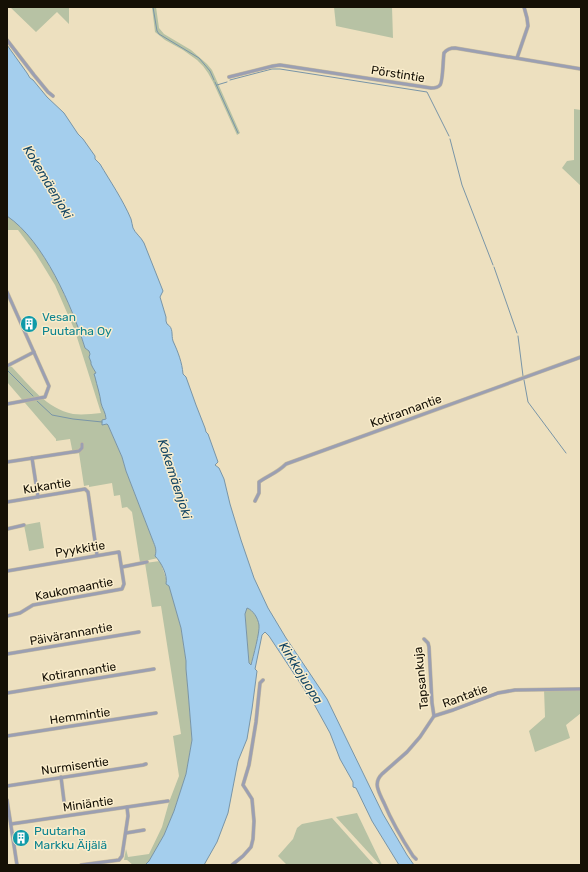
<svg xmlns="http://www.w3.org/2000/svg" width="588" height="872" font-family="Rubik,sans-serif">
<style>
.green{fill:#b7c2a4}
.water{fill:#a4ceed;stroke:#7995a7;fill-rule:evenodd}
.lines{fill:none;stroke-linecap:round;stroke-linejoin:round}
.stream{stroke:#7995a7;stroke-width:1}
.street-casing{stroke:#c6bb9e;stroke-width:4}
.street{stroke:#9b9fb2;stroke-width:3}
.labels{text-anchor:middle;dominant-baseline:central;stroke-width:3;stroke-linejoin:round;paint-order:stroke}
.street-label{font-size:12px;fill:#151005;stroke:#faedcc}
.culture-label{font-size:12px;fill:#0d838f;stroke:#faedcc;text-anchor:start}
.water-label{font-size:13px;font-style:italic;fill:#144664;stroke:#faedcc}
</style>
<rect width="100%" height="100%" fill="#ede0bf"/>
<g class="green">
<path d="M 10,7 L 69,7 L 69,24 L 57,12 L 36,32 Z"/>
<path d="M 152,7 L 156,7 L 159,28 L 164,34 L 191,50 L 207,64 L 212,70 L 240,133 L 237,135 L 213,82 L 208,73 L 203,66 L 197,60 L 183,50 L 165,40 L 155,32 Z"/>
<path d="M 334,7 L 392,7 L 393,38 L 336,26 Z"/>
<path d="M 574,109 L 581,110 L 581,186 L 562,168 L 567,161 L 574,160 Z"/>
<path d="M 7,216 C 45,242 71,305 85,348 L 89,351 L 93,368 L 96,373 L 101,398 L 101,403 L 106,416 L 103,425 L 107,424 L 108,425 L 122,457 L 126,471 L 153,541 C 155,546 157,550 155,556 L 158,558 L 140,562 L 132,512 L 127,507 L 122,508 L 120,495 L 114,496 L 112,483 L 89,487 L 89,485 L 84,486 L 79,453 L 73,454 L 70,439 L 56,441 L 56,439 L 7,382 L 7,365 L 12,367 C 29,385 47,409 73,414 C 82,415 92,414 101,413 L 75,331 L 55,285 L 36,254 L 18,230 L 7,230 Z"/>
<path d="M 40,522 L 44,548 L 29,551 L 24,525 Z"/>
<path d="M 160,561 L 167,581 L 166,584 L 169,585 L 181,628 L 186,661 L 186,669 L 188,691 L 192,740 L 186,774 L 174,811 L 164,835 L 149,861 L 145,865 L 133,865 L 127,860 L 124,860 L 126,849 L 128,857 L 149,854 L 162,827 L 169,802 L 179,776 L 173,736 L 181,734 L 161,606 L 152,607 L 145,563 Z"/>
<path d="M 247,608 C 253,610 259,618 259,625 C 260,633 253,656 251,665 L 249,663 L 245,613 Z"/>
<path d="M 544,689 L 581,689 L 581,713 L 566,725 L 570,738 L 535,752 L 529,731 L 545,717 Z"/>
<path d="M 357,813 L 382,865 L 380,865 L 336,817 Z"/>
<path d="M 332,818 L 374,865 L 287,865 L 278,856 L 293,839 L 297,828 L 302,824 Z"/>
</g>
<path class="water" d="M 7,45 L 27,73 L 30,78 L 33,80 L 47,97 L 64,113 L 78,134 L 83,139 L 95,156 L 95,159 L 100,164 C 110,181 123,200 131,219 C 132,222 132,225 133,228 C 135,233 141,237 144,243 L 163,291 L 160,297 L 166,317 L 166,321 L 167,324 C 174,328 171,335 173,341 C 178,352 182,362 183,374 L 186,377 L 196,405 L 205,428 L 206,432 L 208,434 L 218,462 L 215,465 L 219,468 L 224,479 L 230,504 L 241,540 L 254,578 L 268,608 L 286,638 L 327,699 L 383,814 L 407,855 L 414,865 L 399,865 L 372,821 L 356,788 L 353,787 L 353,782 L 340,759 L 330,733 L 314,704 L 269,636 L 265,632 L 262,635 L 255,669 L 257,671 L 252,709 L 247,739 L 238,761 L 228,813 L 217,842 L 204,865 L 145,865 L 149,861 L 164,835 L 174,811 L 186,774 L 192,740 L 188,691 L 186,669 L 186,661 L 181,628 L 169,586 L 166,584 C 168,575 161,562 155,556 C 157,550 155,546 153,541 L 126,471 L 122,457 L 108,425 L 107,424 L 102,425 L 102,420 L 106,419 C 106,413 102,408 101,403 C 100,394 97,386 95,377 L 94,374 L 96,373 L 93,368 L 91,364 L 91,362 L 89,357 L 90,354 L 89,351 L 85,348 C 72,306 44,241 7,216 ZM 247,608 C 253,610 258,618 259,625 C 260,632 253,657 251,665 L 249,663 L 245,614 Z"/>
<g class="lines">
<g class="stream">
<path d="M 153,7 L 157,31 L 159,34 L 199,58 L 210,71 L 214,80"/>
<path d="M 230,80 L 272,69 L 280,69 L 427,92 L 449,136"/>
<path d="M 215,82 L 238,133"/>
<path d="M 217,85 L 227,82"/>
<path d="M 450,139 L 462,185 L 493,265"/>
<path d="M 494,267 L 517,333"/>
<path d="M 518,336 L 523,376"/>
<path d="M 7,370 L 33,396"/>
<path d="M 524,380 L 528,402 L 566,453"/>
<path d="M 37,401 L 52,415 L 73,419 L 102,422"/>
</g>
<g class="street-casing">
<g id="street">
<path d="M 7,40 L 34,75 L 48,92 L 53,96"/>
<path d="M 517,58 L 528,26 L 527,18 L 524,7"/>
<path d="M 229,77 L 273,66 L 280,65 L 431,88 C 434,88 438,88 440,85 C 443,82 443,59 444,53 C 447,49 450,48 455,48 L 581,69"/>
<path d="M 7,292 L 49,386 L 45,397 L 7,404"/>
<path d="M 7,366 L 34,352"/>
<path d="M 32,458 L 38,497"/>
<path d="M 7,462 L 79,451 L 82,448 L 82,444"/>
<path d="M 255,501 L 259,493 L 259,482 C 269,475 277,473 286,464 L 581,357"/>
<path d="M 7,502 L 85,489 L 88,492 L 97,555"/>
<path d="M 7,529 L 20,526 L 24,525"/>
<path d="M 122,567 L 147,562"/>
<path d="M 7,571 L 119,552 L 124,584 L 122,589 L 33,605 L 20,613 L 7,616"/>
<path d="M 424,639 L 428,643 L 429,647 L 432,703 L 434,716"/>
<path d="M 7,654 L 139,632"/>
<path d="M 7,693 L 154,669"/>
<path d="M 7,736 L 156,713"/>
<path d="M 61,777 L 64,801"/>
<path d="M 7,786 L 143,765 L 146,764"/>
<path d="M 7,800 L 17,865"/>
<path d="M 11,824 L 168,801"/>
<path d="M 126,833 L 144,830"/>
<path d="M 416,859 L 413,856 C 402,839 392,822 384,803 C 382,799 379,793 378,789 C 376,783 378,778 382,774 L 407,752 L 420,737 L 434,716 L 453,710 L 498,693 L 515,690 L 581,689"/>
<path d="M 81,865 L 119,860 L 122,856 L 128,816 L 127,807"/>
<path d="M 232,865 L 243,856 L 251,847 L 253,839 L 254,821 L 252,799 L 245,788 L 243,785 L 249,765 L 256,722 L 260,683 L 263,680"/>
</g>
</g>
<use href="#street" class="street"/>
</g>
<defs>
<g id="building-disc" transform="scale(0.9)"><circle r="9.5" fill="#0f9aa8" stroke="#faedcc"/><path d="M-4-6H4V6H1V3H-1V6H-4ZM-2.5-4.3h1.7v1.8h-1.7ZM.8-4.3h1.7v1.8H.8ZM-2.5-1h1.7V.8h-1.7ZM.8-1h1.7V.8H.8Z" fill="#fff"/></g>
</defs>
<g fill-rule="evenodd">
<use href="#building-disc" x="29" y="324"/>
<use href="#building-disc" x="21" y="838"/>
</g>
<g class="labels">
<g class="street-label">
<text transform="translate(398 74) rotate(9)">Pörstintie</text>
<text transform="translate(406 411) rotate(-20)">Kotirannantie</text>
<text transform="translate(47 486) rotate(-9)">Kukantie</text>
<text transform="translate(80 549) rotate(-9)">Pyykkitie</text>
<text transform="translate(74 589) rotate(-11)">Kaukomaantie</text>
<text transform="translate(71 634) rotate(-10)">Päivärannantie</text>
<text transform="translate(79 672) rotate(-9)">Kotirannantie</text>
<text transform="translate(421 678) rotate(-96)">Tapsankuja</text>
<text transform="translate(465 696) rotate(-20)">Rantatie</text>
<text transform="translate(80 716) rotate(-8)">Hemmintie</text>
<text transform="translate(75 766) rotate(-8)">Nurmisentie</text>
<text transform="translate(88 804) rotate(-8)">Miniäntie</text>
</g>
<g class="culture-label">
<text x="42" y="317">Vesan<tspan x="42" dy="14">Puutarha Oy</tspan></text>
<text x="34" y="831">Puutarha<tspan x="34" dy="14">Markku Äijälä</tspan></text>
</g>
<g class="water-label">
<text transform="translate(48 182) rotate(59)">Kokemäenjoki</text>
<text transform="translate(175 479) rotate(72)">Kokemäenjoki</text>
<text transform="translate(301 673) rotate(58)">Kirkkojuopa</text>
</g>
</g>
<rect width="588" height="872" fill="none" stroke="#151005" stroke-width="16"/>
</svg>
